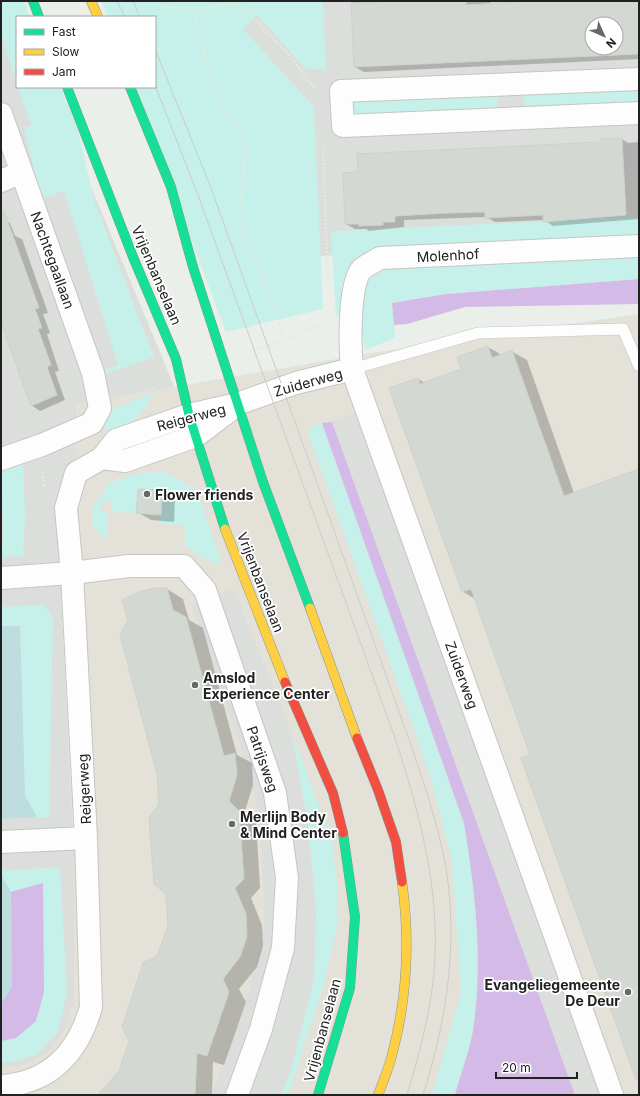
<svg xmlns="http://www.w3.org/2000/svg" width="640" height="1096" font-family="Inter,sans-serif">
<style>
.residential{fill:#dcdedb;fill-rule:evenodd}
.industrial{fill:#e3e1d8}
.grass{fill:#c6f0ea}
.forest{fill:#bdddde}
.parking{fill:#dcdedc}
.water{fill:#d4bae6}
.shadow{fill:#0003;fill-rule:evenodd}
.building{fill:#d4d8d3;stroke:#ccd3cb;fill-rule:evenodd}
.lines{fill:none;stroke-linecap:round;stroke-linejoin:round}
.lane-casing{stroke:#c4c6c4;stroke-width:12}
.street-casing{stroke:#c4c6c4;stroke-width:24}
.fast-casing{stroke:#809b8c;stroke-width:10}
.slow-casing{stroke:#809b8c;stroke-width:10}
.jam-casing{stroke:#809b8c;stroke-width:10}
.path{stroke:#e2ecda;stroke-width:2.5;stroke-dasharray:2 2;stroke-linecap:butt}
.lane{stroke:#fcfdfc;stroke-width:11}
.street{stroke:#fcfdfc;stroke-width:22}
.fast{stroke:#16e098;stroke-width:9}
.slow{stroke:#ffcf43;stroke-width:9}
.jam{stroke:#f24e42;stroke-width:9}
.tram{stroke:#cbcbcb;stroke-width:1}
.poi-dot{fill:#676967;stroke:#fff;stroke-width:1.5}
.labels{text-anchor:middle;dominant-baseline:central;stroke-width:3.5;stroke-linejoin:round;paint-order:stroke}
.street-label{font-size:14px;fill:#212121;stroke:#fff}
.poi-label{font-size:14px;font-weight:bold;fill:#212121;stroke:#fff;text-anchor:start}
</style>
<rect width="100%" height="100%" fill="#eaefea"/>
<g class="residential">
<path d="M 1,1 L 17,17 L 17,87 L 49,87 L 158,347 L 205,464 L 75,590 L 61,594 L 75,867 L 74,1005 L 64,1031 L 47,1054 L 20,1067 L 1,1068 Z"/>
<path d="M 96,1 L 639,1 L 639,241 L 318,256 L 155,87 L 155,17 ZM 592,24 L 616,24 L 616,48 L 592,48 Z"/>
</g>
<path class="industrial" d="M 639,314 L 639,1095 L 1,1095 L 1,1068 L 20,1067 L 47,1054 L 64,1031 L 74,1005 L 76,404 L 365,354 Z"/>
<g class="grass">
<path d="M 1,1 L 24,1 L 30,17 L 17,17 L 17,84 L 1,35 Z"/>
<path d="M 102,1 L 323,1 L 326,69 L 306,69 L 257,15 L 243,29 L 314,107 L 323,309 L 226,332 L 134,87 L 155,87 L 155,17 L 108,17 Z"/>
<path d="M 639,85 L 639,105 L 526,107 C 523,102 523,98 525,92 Z"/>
<path d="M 18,87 L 60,87 L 77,127 L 94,200 L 154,357 L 103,375 L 102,371 L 118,365 L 64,191 L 41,199 L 24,128 L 31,125 Z"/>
<path d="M 496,94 L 499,97 L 497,109 L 356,116 C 352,110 352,106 355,101 Z"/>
<path d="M 639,217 L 639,236 L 375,248 C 359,256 345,266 342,285 C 341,295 343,304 340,314 L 336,316 L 331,233 L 334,231 Z"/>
<path d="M 639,257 L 639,279 L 446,294 L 393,303 L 395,338 L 365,350 C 362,330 357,302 367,284 C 371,276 382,271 390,267 Z"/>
<path d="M 154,392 C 141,419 133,422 108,433 L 104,422 L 111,410 Z"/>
<path d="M 322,423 L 464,823 C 475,890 483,956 474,1024 C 471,1048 461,1072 455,1095 L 432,1095 L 461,992 L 452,861 L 430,776 L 307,430 Z"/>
<path d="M 23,463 L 25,517 L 23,556 L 1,557 L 1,537 L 3,537 L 1,465 Z"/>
<path d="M 165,472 L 197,490 L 222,564 L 211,562 L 185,546 L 185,526 L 160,523 L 162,490 L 138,489 L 136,513 L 111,512 L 111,502 L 103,501 L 101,512 L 108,512 L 106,537 L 103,537 L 93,527 L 92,510 L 109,483 L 138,473 Z"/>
<path d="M 44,605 L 53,618 L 49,817 L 37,817 L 25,796 L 20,627 L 1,626 L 1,607 Z"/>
<path d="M 291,730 L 333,845 L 337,886 L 337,927 L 325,981 L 288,1095 L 280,1095 L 290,1074 L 314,980 L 316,912 L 308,824 Z"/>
<path d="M 60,867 L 67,994 L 58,1031 L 37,1055 L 12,1062 L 1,1063 L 1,1041 L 16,1038 L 43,883 L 11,892 L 1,875 L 1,871 Z"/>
</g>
<g class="forest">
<path d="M 1,626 L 20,626 L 25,796 L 37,817 L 1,819 Z"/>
<path d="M 1,875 L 11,892 L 12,987 L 1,1004 Z"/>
</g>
<g class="parking">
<path d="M 367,408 L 612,1095 L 575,1095 L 332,422 Z"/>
<path d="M 233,589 L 291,730 L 308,824 L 316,912 L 314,980 L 290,1074 L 280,1095 L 211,1095 L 244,1009 L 265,923 L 260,815 L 239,742 L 191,604 Z"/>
<rect x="1" y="592" width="19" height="6"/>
</g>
<g class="water">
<path d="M 639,279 L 639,304 L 465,307 L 407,324 L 394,325 L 392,303 L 446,294 Z"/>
<path d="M 332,422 L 575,1095 L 455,1095 C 461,1072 471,1048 474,1024 C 483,956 475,890 464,823 L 322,423 Z"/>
<path d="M 43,883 L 44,992 L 36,1021 L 16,1038 L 1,1041 L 1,1004 L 12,987 L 11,892 Z"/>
</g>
<g class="shadow">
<path d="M 352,1 L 490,1 L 491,4 L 524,1 L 639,1 L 639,59 L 364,72 L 355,67 ZM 592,24 L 616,24 L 616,48 L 592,48 Z"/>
<path d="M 622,139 L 628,143 L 639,142 L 639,219 L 553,226 L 544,220 L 495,222 L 486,217 L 404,220 L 404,227 L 369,231 L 366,229 L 355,229 L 346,224 L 601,143 Z"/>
<path d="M 1,218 L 10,223 L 15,236 L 22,239 L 48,313 L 43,314 L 50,333 L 47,334 L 59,371 L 55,372 L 65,400 L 40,411 L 31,405 L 1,320 Z"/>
<path d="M 488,347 L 502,355 L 511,351 L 527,360 L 574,493 L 639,470 L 639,1080 L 637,1078 L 531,755 L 475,599 L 462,591 L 418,379 L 425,383 L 463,369 Z"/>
<path d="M 162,491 L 175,499 L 174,522 L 151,520 L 137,512 Z"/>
<path d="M 167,589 L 183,599 L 189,620 L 203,628 L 237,755 L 252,763 L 253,785 L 245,811 L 256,821 L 260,888 L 251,898 L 262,925 L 263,946 L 257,967 L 239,989 L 246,1002 L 224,1065 L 213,1062 L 212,1095 L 99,1095 L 120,1071 L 169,926 L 160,806 Z"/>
</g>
<g class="building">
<path d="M 377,1 L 466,1 L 466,5 L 529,1 L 639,1 L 639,54 L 354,67 L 351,3 L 377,2 ZM 592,24 L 616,24 L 616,48 L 592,48 Z"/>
<path d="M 622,138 L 626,215 L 543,222 L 543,215 L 485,218 L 485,212 L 449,213 L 395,216 L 395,222 L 383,222 L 383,225 L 359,226 L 359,224 L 345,224 L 343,173 L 358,172 L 357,154 L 600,142 L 600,139 Z"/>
<path d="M 1,211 L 4,211 L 39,308 L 35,309 L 42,328 L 38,329 L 51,365 L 47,367 L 57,395 L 31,406 L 1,323 Z"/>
<path d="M 488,346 L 492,358 L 512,350 L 564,496 L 639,469 L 639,1079 L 636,1080 L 521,758 L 530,755 L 471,589 L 462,592 L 389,388 L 418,378 L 420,384 L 461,369 L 457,357 Z"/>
<path d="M 138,489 L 162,490 L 161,515 L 136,513 Z"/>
<path d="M 155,588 L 167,588 L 173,610 L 186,617 L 224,756 L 235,753 L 237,775 L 229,801 L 239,811 L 244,879 L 235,888 L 246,914 L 247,937 L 240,957 L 223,979 L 229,992 L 207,1056 L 197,1053 L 195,1095 L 98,1095 L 119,1071 L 129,1041 L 122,1027 L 143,963 L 157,956 L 168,926 L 166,894 L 154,884 L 149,817 L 159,805 L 157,774 L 120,635 L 128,621 L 122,600 L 139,592 Z"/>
</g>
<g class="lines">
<g class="lane-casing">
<path id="lane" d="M 352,369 L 478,333 L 623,329 L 639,366"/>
</g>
<g class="street-casing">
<g id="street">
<path d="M 639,79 L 341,91 L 343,126 L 639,113"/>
<path d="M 1,114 L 93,373 L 100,408 L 92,423 L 42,445 L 1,459"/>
<path d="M 1,181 L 21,172"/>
<path d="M 102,458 L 125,461 L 196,436 L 233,408"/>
<path d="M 1,578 L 72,573 L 129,566 L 184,566 L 205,590 L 275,793 L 287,878 L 283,948 L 261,1029 L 237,1095"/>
<path d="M 1,842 L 86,838"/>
<path d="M 1,1086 C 50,1083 78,1053 91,1007 L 86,838 L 72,573 L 66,508 L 76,473 L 102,458 L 116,440 L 189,415 L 237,404 L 296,383 L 352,369"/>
<path d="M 612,1095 L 352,369 C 350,349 348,284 362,269 C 367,265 375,261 380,258 L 639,246"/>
</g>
</g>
<g class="fast-casing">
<g id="fast">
<path d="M 33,1 L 39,17"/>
<path d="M 67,87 L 133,257 L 176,359 L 189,415 L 225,529"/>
<path d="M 130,87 L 171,187 L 193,267 L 263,482 L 310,608"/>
<path d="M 318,1095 L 350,988 L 355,917 L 343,833"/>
</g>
</g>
<g class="slow-casing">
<g id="slow">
<path d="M 91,1 L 98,17"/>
<path d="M 225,529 L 285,682"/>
<path d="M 310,608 L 357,738"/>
<path d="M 378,1095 C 383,1082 389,1068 392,1055 C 407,999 410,939 402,882"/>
</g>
</g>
<g class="jam-casing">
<g id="jam">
<path d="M 285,682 L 333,793 L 343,833"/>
<path d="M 357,738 L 378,790 L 396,842 L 402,882"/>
</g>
</g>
<g class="path">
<path d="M 158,6 L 194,9 L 239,4 L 289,55 L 315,89"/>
<path d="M 194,9 L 213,89 L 246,148 L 239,218 L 285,339"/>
<path d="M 325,144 L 323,147 L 328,283"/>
<path d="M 246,353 L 326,324"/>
<path d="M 123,400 L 157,387"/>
<path d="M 43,472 L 44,489"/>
</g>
<use href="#lane" class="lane"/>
<use href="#street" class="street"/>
<use href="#fast" class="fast"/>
<use href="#slow" class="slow"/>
<use href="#jam" class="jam"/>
<g class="tram">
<path d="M 117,1 L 125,17"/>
<path d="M 133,1 L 140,17"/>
<path d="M 155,49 L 211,188 L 406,731 C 421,774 436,817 445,862 C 459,940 447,1020 423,1095"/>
<path d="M 155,85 L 198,195 L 395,738 C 420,814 441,892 434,973 C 430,1015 419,1055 407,1095"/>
</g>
</g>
<g class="poi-dot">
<circle cx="147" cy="494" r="4"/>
<circle cx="195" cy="685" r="4"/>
<circle cx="232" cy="824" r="4"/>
<circle cx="628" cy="992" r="4"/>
</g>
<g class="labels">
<g class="street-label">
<text transform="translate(448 255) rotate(-3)">Molenhof</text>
<text transform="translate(53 260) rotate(70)">Nachtegaallaan</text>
<text transform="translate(157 275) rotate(67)">Vrijenbanselaan</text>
<text transform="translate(308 382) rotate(-16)">Zuiderweg</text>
<text transform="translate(191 417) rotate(-15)">Reigerweg</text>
<text transform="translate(261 582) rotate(69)">Vrijenbanselaan</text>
<text transform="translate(462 675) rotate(70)">Zuiderweg</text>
<text transform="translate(263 759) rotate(71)">Patrijsweg</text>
<text transform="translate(84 789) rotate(-93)">Reigerweg</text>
<text transform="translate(322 1030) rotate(-75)">Vrijenbanselaan</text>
</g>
<g class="poi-label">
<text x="155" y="494">Flower friends</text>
<text x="203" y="677">Amslod<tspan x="203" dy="16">Experience Center</tspan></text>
<text x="240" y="816">Merlijn Body<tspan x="240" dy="16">&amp; Mind Center</tspan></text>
<text x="620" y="984" text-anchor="end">Evangeliegemeente<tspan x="620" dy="16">De Deur</tspan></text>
</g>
</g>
<rect width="640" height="1096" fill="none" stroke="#212121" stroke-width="4"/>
<rect x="16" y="16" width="140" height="72" fill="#ffffff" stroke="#a6a6a6"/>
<rect x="24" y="29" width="20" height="6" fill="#16e098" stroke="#a6a6a6"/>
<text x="52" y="36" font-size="12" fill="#212121">Fast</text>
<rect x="24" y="49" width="20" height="6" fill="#ffcf43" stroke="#a6a6a6"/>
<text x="52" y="56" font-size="12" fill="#212121">Slow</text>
<rect x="24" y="69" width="20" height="6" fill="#f24e42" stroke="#a6a6a6"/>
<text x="52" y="76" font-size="12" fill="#212121">Jam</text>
<g transform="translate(604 36) rotate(135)"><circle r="19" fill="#ffffff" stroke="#a6a6a6"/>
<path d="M0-3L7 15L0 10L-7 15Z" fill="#676967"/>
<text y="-6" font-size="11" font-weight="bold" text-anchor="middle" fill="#212121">N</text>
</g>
<path d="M496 1072v6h81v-6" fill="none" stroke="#212121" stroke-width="2"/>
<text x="502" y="1072" font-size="12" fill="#212121" stroke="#ffffff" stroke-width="3" paint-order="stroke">20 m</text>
</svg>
